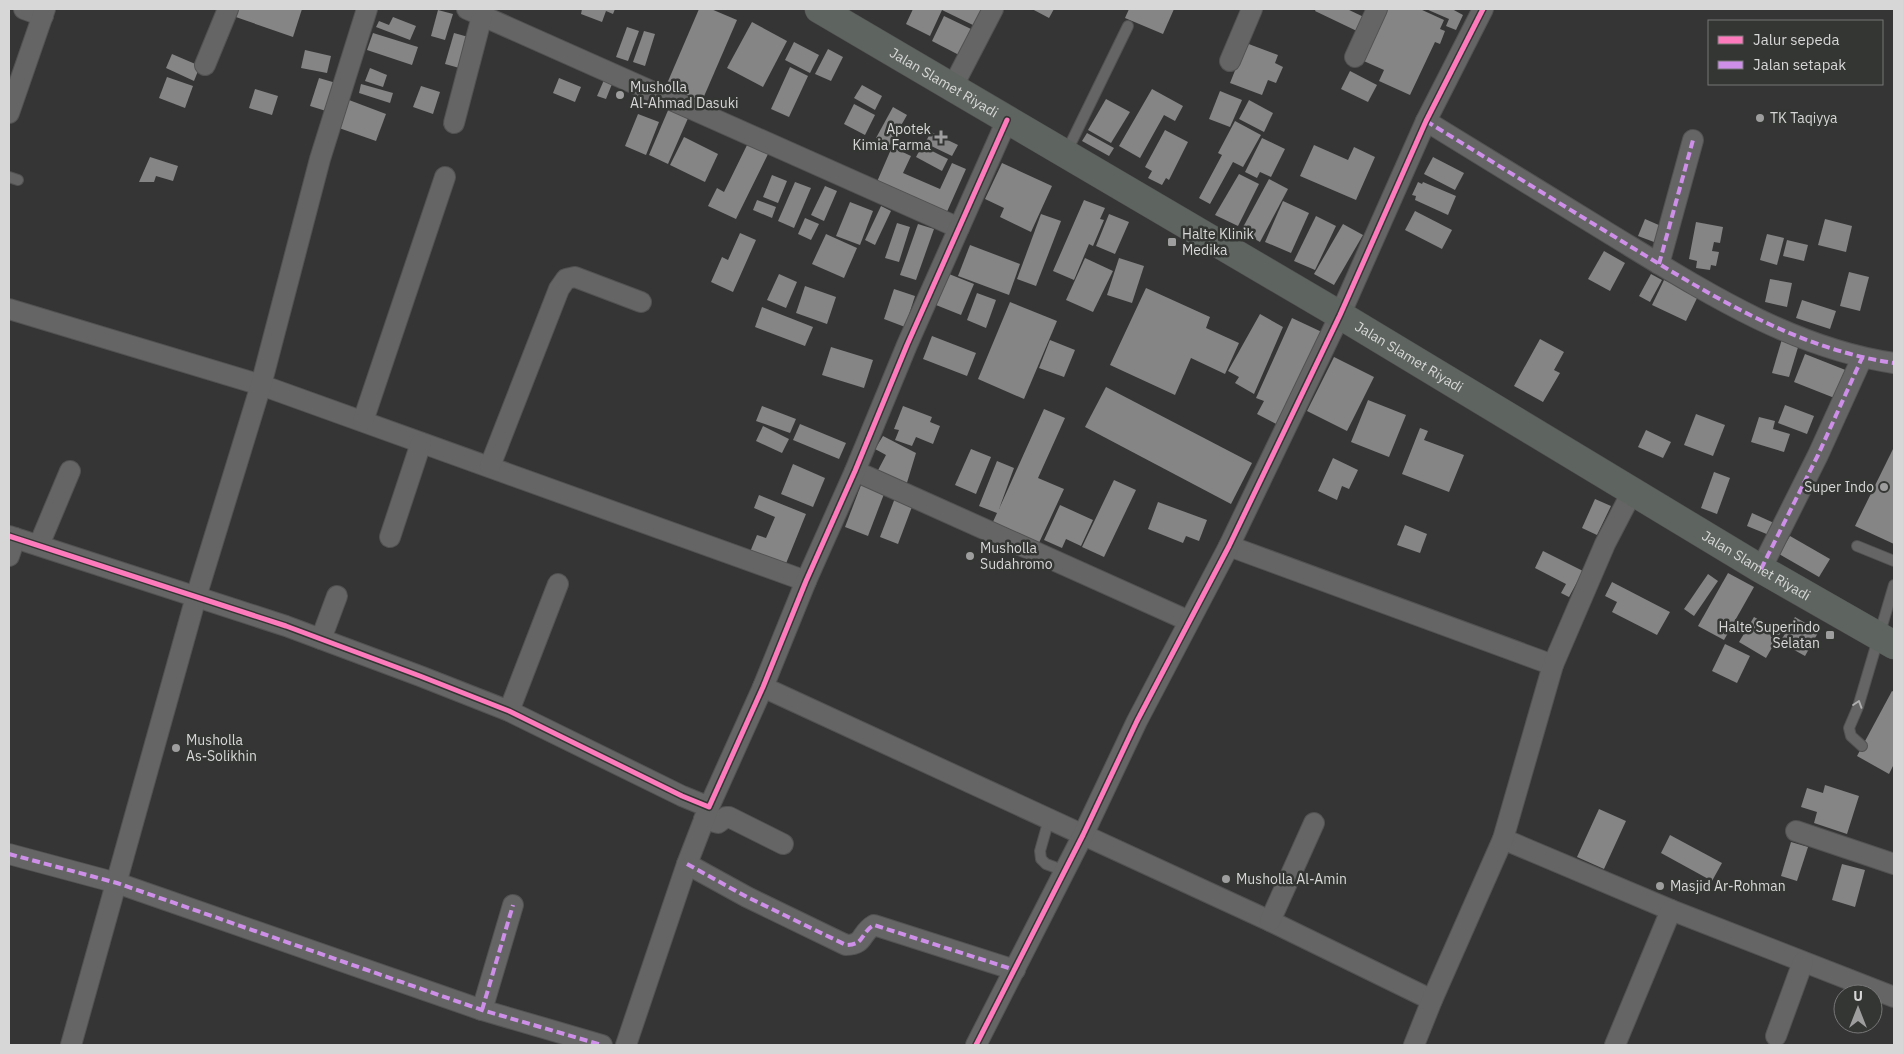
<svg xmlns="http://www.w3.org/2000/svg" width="1903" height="1054" font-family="'IBM Plex Sans',sans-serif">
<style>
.building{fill:#858585}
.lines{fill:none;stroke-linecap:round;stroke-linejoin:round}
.service-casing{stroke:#525252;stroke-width:12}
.minor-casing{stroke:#525252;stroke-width:22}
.primary-casing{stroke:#525252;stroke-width:29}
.service{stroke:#646564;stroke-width:10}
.minor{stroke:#646564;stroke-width:20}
.primary{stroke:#5e6560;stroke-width:28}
.quiet{stroke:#ce8fe9;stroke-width:4;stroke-dasharray:8 4;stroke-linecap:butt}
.cycleway-casing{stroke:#343634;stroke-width:8}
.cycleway{stroke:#fd7abc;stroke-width:5}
.oneway{stroke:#aeafae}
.poi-dot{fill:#9e9e9e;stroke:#343634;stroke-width:2}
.labels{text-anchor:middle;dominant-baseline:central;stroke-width:5;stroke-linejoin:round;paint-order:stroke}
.street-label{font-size:14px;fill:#d6d7d6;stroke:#343634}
.poi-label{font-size:14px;fill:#d6d7d6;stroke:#343634;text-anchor:start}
</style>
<rect width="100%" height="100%" fill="#353535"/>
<g class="building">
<path d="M 232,9 L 302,9 L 293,37 L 230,15 Z"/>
<path d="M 582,9 L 615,9 L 613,14 L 606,11 L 602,22 L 581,14 Z"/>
<path d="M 699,9 L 711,9 L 737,20 L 702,101 L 666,86 Z"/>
<path d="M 913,9 L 984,9 L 975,26 L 942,10 L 930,36 L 906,24 Z"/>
<path d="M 1032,9 L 1054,9 L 1049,18 Z"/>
<path d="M 1129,9 L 1174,9 L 1163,34 L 1125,18 Z"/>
<path d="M 1316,9 L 1347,9 L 1368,19 L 1361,33 L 1315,11 Z"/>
<path d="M 1379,9 L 1420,9 L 1444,20 L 1440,29 L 1445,31 L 1440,44 L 1435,42 L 1410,95 L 1379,81 L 1384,70 L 1357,58 Z"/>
<path d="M 1426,9 L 1452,9 L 1463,15 L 1456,30 L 1446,26 L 1449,19 Z"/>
<path d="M 438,10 L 453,14 L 445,40 L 431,36 Z"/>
<path d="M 944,16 L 971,29 L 959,55 L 932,41 Z"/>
<path d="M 393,17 L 416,26 L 410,40 L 376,27 L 379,21 L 389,25 Z"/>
<path d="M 752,22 L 787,41 L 763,87 L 727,68 Z"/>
<path d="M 627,27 L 639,31 L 628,61 L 616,57 Z"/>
<path d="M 644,31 L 655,34 L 645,66 L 633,62 Z"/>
<path d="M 373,33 L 418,47 L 412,65 L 367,50 Z"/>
<path d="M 454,33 L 472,38 L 463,69 L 445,64 Z"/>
<path d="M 794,42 L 819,55 L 810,73 L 785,60 Z"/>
<path d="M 1246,43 L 1278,55 L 1275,63 L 1283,67 L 1276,83 L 1268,80 L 1262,95 L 1230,83 Z"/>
<path d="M 828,49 L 843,57 L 831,81 L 815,74 Z"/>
<path d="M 305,50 L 331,56 L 327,73 L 301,68 Z"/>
<path d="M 172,54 L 200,66 L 194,81 L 166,68 Z"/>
<path d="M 790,67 L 808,76 L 789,117 L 771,109 Z"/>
<path d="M 370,68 L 387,75 L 383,87 L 365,81 Z"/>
<path d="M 1350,71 L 1377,85 L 1368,102 L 1341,89 Z"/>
<path d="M 167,77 L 193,86 L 185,108 L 159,98 Z"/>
<path d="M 319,78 L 336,83 L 326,111 L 310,106 Z"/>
<path d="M 559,78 L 581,87 L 575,102 L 553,93 Z"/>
<path d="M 604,80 L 612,84 L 606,99 L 597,96 Z"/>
<path d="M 361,84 L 393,93 L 390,103 L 359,93 Z"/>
<path d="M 862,85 L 882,96 L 875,110 L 854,98 Z"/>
<path d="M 421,86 L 440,92 L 433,114 L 413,107 Z"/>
<path d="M 255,89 L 278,96 L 272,115 L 249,108 Z"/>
<path d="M 1152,89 L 1183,106 L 1175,121 L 1164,115 L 1140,158 L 1119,146 Z"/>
<path d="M 1220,91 L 1242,100 L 1230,127 L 1209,119 Z"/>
<path d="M 1106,99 L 1130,112 L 1111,143 L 1088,130 Z"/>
<path d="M 349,100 L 386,114 L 376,141 L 339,128 Z"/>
<path d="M 1249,100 L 1273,113 L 1264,132 L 1239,119 Z"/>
<path d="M 854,104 L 875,115 L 865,135 L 844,124 Z"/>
<path d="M 893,107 L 907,115 L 890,145 L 876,138 Z"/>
<path d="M 669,108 L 689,116 L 668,164 L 649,155 Z"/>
<path d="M 638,114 L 659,122 L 646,155 L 625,146 Z"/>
<path d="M 1235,121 L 1261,135 L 1243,167 L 1233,162 L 1210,204 L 1199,198 L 1222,155 L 1218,153 Z"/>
<path d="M 1165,130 L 1188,142 L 1169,180 L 1166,178 L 1162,185 L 1148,178 L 1152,171 L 1145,167 Z"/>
<path d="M 931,132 L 958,145 L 952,156 L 925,143 Z"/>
<path d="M 1087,133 L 1114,148 L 1109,156 L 1082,141 Z"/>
<path d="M 684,137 L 718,154 L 705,182 L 670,165 Z"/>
<path d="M 1262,138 L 1285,149 L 1271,177 L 1260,172 L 1257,178 L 1245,172 Z"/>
<path d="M 749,141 L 770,150 L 736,219 L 708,206 L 717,188 L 724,192 Z"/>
<path d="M 1314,145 L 1348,160 L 1354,147 L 1375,157 L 1356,200 L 1300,176 Z"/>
<path d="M 922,146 L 948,159 L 942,171 L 916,157 Z"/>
<path d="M 892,147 L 911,156 L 903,173 L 940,189 L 952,163 L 966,169 L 946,214 L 876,184 Z"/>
<path d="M 150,157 L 178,166 L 173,181 L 156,176 L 154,182 L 139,182 Z"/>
<path d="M 1433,157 L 1464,173 L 1455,190 L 1424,174 Z"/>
<path d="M 1002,163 L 1052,186 L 1031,232 L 1000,217 L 1004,208 L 985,199 Z"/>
<path d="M 1239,174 L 1259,184 L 1238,226 L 1215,215 Z"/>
<path d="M 772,175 L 787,181 L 778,203 L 763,197 Z"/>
<path d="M 1269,179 L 1288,189 L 1260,242 L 1241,231 Z"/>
<path d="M 795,182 L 811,188 L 794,228 L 778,221 Z"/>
<path d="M 1418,182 L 1422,184 L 1423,182 L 1456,196 L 1448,215 L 1415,200 L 1416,196 L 1412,195 Z"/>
<path d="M 825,186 L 837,191 L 824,221 L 811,215 Z"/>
<path d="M 757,200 L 776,207 L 772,218 L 753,210 Z"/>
<path d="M 1084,200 L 1105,208 L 1100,219 L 1104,220 L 1093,246 L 1089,244 L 1074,280 L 1053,271 Z"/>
<path d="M 1283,201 L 1309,213 L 1291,253 L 1265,242 Z"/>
<path d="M 850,202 L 873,211 L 860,245 L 836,236 Z"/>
<path d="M 881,206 L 891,211 L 875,245 L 865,240 Z"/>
<path d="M 1415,211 L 1452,230 L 1442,249 L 1405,230 Z"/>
<path d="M 1041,214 L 1061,221 L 1036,286 L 1017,279 Z"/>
<path d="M 1109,214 L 1129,222 L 1115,254 L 1096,246 Z"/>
<path d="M 1316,216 L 1336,226 L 1315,270 L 1294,261 Z"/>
<path d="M 805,218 L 819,224 L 811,240 L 798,234 Z"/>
<path d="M 1645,219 L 1661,226 L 1654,242 L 1638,236 Z"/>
<path d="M 1825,219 L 1852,226 L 1846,252 L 1818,245 Z"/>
<path d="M 1696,222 L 1723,227 L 1720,243 L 1714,242 L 1712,251 L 1719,252 L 1716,266 L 1711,265 L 1710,270 L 1696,268 L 1697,261 L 1689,259 Z"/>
<path d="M 897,223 L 910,227 L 899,262 L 885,258 Z"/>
<path d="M 918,224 L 934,229 L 916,280 L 900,275 Z"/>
<path d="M 1343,224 L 1363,235 L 1334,285 L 1314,274 Z"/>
<path d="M 740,233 L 756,240 L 733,292 L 711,282 L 722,257 L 728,260 Z"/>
<path d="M 826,234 L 857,248 L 844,278 L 812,264 Z"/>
<path d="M 1767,234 L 1784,238 L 1777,265 L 1760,260 Z"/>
<path d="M 1787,240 L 1808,245 L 1804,261 L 1783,256 Z"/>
<path d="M 970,245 L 1020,264 L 1009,295 L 958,276 Z"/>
<path d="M 1604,251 L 1625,263 L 1610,291 L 1588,279 Z"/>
<path d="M 1085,258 L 1113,271 L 1093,312 L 1066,300 Z"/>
<path d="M 1119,258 L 1144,266 L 1132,303 L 1107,295 Z"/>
<path d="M 1849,272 L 1869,277 L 1860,311 L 1840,306 Z"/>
<path d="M 779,274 L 797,282 L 786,308 L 767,300 Z"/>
<path d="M 949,274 L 974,284 L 961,315 L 936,305 Z"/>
<path d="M 1651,274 L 1662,280 L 1650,302 L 1639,296 Z"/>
<path d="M 1770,279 L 1792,283 L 1787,307 L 1765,302 Z"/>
<path d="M 1664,280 L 1698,296 L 1686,321 L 1652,305 Z"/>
<path d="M 805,286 L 836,297 L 827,324 L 796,313 Z"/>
<path d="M 1146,288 L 1210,317 L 1206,328 L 1239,343 L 1225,374 L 1191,358 L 1175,395 L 1110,365 Z"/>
<path d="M 894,289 L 915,296 L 905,327 L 884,319 Z"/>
<path d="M 977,293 L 996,300 L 986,328 L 967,320 Z"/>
<path d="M 1802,300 L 1836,311 L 1830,329 L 1796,318 Z"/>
<path d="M 1010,302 L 1057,321 L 1024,399 L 978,379 Z"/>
<path d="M 762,307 L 813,327 L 805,346 L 755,327 Z"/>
<path d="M 1260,314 L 1283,327 L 1254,394 L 1235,383 L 1239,377 L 1228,371 Z"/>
<path d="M 1292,318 L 1324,333 L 1282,427 L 1257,414 L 1264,401 L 1256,398 Z"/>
<path d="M 932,336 L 976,353 L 967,376 L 923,359 Z"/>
<path d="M 1540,339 L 1564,352 L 1554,370 L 1560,373 L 1543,402 L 1514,386 Z"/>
<path d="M 1782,339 L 1799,344 L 1789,377 L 1772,373 Z"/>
<path d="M 1050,340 L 1075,350 L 1064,377 L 1039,368 Z"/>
<path d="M 831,347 L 873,360 L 864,388 L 822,375 Z"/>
<path d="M 1805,354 L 1848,371 L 1837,399 L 1794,382 Z"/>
<path d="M 1334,357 L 1374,377 L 1347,431 L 1307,411 Z"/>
<path d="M 1106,387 L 1252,463 L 1231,504 L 1085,427 Z"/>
<path d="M 1368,400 L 1406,415 L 1389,457 L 1351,442 Z"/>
<path d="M 1785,405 L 1814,416 L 1807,434 L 1778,423 Z"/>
<path d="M 762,406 L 796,419 L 790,433 L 756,421 Z"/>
<path d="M 903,406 L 932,417 L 930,422 L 940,426 L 933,444 L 916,437 L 912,446 L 895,440 L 899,430 L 894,429 Z"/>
<path d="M 1044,409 L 1065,418 L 1038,478 L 1064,489 L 1038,545 L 992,524 L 997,513 L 979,506 L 997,461 L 1014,468 L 999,509 Z"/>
<path d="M 1696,414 L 1725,425 L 1713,456 L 1684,445 Z"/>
<path d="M 1759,417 L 1775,421 L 1773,429 L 1790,434 L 1784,452 L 1751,442 Z"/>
<path d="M 800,424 L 846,443 L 839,459 L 793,440 Z"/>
<path d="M 763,426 L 789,439 L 782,453 L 756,441 Z"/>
<path d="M 1420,428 L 1428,431 L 1424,440 L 1464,455 L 1449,492 L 1402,474 Z"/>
<path d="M 1646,430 L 1671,442 L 1663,458 L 1638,447 Z"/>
<path d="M 883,436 L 916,453 L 906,486 L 876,474 L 886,455 L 875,449 Z"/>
<path d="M 1894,447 L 1894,544 L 1855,526 Z"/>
<path d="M 971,449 L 991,457 L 976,494 L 955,485 Z"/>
<path d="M 1333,458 L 1358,470 L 1349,489 L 1342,486 L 1337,500 L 1318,491 Z"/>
<path d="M 793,464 L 825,478 L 813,507 L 781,494 Z"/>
<path d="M 1714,472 L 1730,478 L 1717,514 L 1701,508 Z"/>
<path d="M 1114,480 L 1136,490 L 1104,557 L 1082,547 Z"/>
<path d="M 861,485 L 884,494 L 868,536 L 845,527 Z"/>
<path d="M 759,495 L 806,514 L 785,566 L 750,552 L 757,535 L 766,538 L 775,517 L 754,508 Z"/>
<path d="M 895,498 L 913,504 L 898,544 L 880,537 Z"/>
<path d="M 1595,499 L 1611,506 L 1597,535 L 1582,528 Z"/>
<path d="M 1158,502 L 1207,520 L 1199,541 L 1186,536 L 1183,543 L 1148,529 Z"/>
<path d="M 1060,505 L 1093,520 L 1081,546 L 1066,539 L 1062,548 L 1044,540 Z"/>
<path d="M 1752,513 L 1774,523 L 1769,535 L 1747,526 Z"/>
<path d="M 1405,525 L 1427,534 L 1420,553 L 1397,545 Z"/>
<path d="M 1790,536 L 1830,559 L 1819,577 L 1779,554 Z"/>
<path d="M 1543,551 L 1583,571 L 1569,597 L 1561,593 L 1566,584 L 1535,568 Z"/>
<path d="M 1728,573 L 1754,587 L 1724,640 L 1698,626 Z"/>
<path d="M 1708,574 L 1718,581 L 1694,616 L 1684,609 Z"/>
<path d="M 1612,582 L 1670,612 L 1657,635 L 1612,612 L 1617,602 L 1605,596 Z"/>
<path d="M 1754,617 L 1781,632 L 1766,658 L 1739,642 Z"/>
<path d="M 1795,617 L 1819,631 L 1805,656 L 1780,642 Z"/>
<path d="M 1725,644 L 1750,656 L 1737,683 L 1712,671 Z"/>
<path d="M 1892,691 L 1894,692 L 1894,764 L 1889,774 L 1857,756 Z"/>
<path d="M 1825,785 L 1859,796 L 1847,834 L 1814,823 L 1817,812 L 1801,807 L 1807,788 L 1823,793 Z"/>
<path d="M 1599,809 L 1626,821 L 1604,869 L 1577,857 Z"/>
<path d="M 1670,835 L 1722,863 L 1712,881 L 1661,853 Z"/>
<path d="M 1791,842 L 1808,847 L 1797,881 L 1781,876 Z"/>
<path d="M 1842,864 L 1865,870 L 1855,907 L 1832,900 Z"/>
</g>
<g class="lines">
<g class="service-casing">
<g id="service">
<path d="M 1066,153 L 1128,26"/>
<path d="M 9,177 L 18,180"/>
<path d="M 1857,546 L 1894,561"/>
<path d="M 1862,746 L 1851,736 L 1849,728 L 1858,707 L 1894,585"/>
<path d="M 1049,819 L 1040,851 L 1041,859 L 1046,864 L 1065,871"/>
</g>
</g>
<g class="minor-casing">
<g id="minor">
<path d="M 24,9 L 43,16"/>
<path d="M 467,9 L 959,228"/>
<path d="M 1355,57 L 1377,9"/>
<path d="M 1230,61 L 1252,9"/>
<path d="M 205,65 L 228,9"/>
<path d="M 952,88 L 993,9"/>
<path d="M 9,113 L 45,9"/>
<path d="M 1426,121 C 1488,159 1549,197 1610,234 C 1699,288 1790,348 1894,363"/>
<path d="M 454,123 L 482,16"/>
<path d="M 1659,264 L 1693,140"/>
<path d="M 9,309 L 261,385 L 806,581"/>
<path d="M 363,421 L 445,177"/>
<path d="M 490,466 L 559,289 L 566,279 L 575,277 L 641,302"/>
<path d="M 855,471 L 1189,621"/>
<path d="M 9,536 L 286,626 L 420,676 L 509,711 L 682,796 L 709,807 L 763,687 L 806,581 L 855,471 L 907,345 L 1007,120"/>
<path d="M 390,537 L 421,443"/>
<path d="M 39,545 L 70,471"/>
<path d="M 1229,546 L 1553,665"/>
<path d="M 9,556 L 15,538"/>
<path d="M 1761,569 L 1818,455 L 1862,358"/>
<path d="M 321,639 L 337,596"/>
<path d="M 763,687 L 1270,921 L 1432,1000"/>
<path d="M 509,711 L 558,584"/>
<path d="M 704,819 L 718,823 L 726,817 L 729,817 L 783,844"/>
<path d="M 1796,831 L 1894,864"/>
<path d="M 1503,839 L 1671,910 L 1894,997"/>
<path d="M 9,854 L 117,883 L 482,1010 L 602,1045"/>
<path d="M 687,864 L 747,897 L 846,945 C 865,945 860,933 874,925 L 1015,970"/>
<path d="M 1270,921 L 1314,823"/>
<path d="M 482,1010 L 513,905"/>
<path d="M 1776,1036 L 1803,962"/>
<path d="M 71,1045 L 196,597 L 261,385 L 320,159 L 367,9"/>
<path d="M 626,1045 L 687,864 L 709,807"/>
<path d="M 976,1045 L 1083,835 L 1137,721 L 1229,546 L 1340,315 L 1426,121 L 1483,9"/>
<path d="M 1414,1045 L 1432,1000 L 1503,839 L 1553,665 L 1605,544 L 1632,492"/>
<path d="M 1615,1045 L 1671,910"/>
</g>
</g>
<g class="primary-casing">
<g id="primary">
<path id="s1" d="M 819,9 L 1340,315 L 1761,569 L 1894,645"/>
</g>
</g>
<use href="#service" class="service"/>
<use href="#minor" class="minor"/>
<use href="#primary" class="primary"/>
<g class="quiet">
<path d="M 1426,121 C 1488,159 1549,197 1610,234 C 1699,288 1790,348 1894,363"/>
<path d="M 1659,264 L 1693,140"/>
<path d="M 1761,569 L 1818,455 L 1862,358"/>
<path d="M 9,854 L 117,883 L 482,1010 L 602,1045"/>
<path d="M 687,864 L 747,897 L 846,945 C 865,945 860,933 874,925 L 1015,970"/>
<path d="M 482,1010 L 513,905"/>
</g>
<g class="cycleway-casing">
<g id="cycleway">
<path d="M 9,536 L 286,626 L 420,676 L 509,711 L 682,796 L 709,807 L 763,687 L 806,581 L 855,471 L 907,345 L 1007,120"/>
<path d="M 976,1045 L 1083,835 L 1137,721 L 1229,546 L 1340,315 L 1426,121 L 1483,9"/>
</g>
</g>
<use href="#cycleway" class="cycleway"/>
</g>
<defs><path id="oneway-chevron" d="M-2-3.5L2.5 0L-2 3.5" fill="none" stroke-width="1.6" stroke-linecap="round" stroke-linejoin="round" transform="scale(1.25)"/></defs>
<use class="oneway" href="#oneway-chevron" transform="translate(1858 704) rotate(-72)"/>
<g class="poi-dot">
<circle cx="620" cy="95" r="5"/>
<circle cx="1760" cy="118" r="5"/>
<path d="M938.5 129.5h5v5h5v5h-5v5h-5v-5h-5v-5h5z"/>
<rect x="1167" y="237" width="10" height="10" rx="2.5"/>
<circle cx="1884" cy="487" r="5"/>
<circle cx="970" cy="556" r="5"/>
<rect x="1825" y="630" width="10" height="10" rx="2.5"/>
<circle cx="176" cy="748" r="5"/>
<circle cx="1226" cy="879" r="5"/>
<circle cx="1660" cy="886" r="5"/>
</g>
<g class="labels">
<g class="street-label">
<text stroke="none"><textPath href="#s1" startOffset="145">Jalan Slamet Riyadi</textPath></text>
<text stroke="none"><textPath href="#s1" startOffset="685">Jalan Slamet Riyadi</textPath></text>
<text stroke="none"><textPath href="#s1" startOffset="1090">Jalan Slamet Riyadi</textPath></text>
</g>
<g class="poi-label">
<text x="630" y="87">Musholla<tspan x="630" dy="16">Al-Ahmad Dasuki</tspan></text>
<text x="1770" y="118">TK Taqiyya</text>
<text x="931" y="129" text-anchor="end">Apotek<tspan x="931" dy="16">Kimia Farma</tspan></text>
<text x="1182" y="234">Halte Klinik<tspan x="1182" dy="16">Medika</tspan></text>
<text x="1874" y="487" text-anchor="end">Super Indo</text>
<text x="980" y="548">Musholla<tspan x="980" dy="16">Sudahromo</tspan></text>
<text x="1820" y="627" text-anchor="end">Halte Superindo<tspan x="1820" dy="16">Selatan</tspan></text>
<text x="186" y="740">Musholla<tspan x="186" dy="16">As-Solikhin</tspan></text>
<text x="1236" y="879">Musholla Al-Amin</text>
<text x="1670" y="886">Masjid Ar-Rohman</text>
</g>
</g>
<rect width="1903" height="1054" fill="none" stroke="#d6d7d6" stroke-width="20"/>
<rect x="1708" y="20" width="175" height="65" fill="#343634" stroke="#757675"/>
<rect x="1718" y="36" width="25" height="8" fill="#fd7abc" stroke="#757675"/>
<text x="1753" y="45" font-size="15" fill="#d6d7d6">Jalur sepeda</text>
<rect x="1718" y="61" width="25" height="8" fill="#ce8fe9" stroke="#757675"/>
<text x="1753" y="70" font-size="15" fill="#d6d7d6">Jalan setapak</text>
<g transform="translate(1858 1009)"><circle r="24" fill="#343634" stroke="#757675"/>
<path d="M0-4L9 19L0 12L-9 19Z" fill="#9e9e9e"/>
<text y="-8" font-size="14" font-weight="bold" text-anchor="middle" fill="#d6d7d6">U</text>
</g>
</svg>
